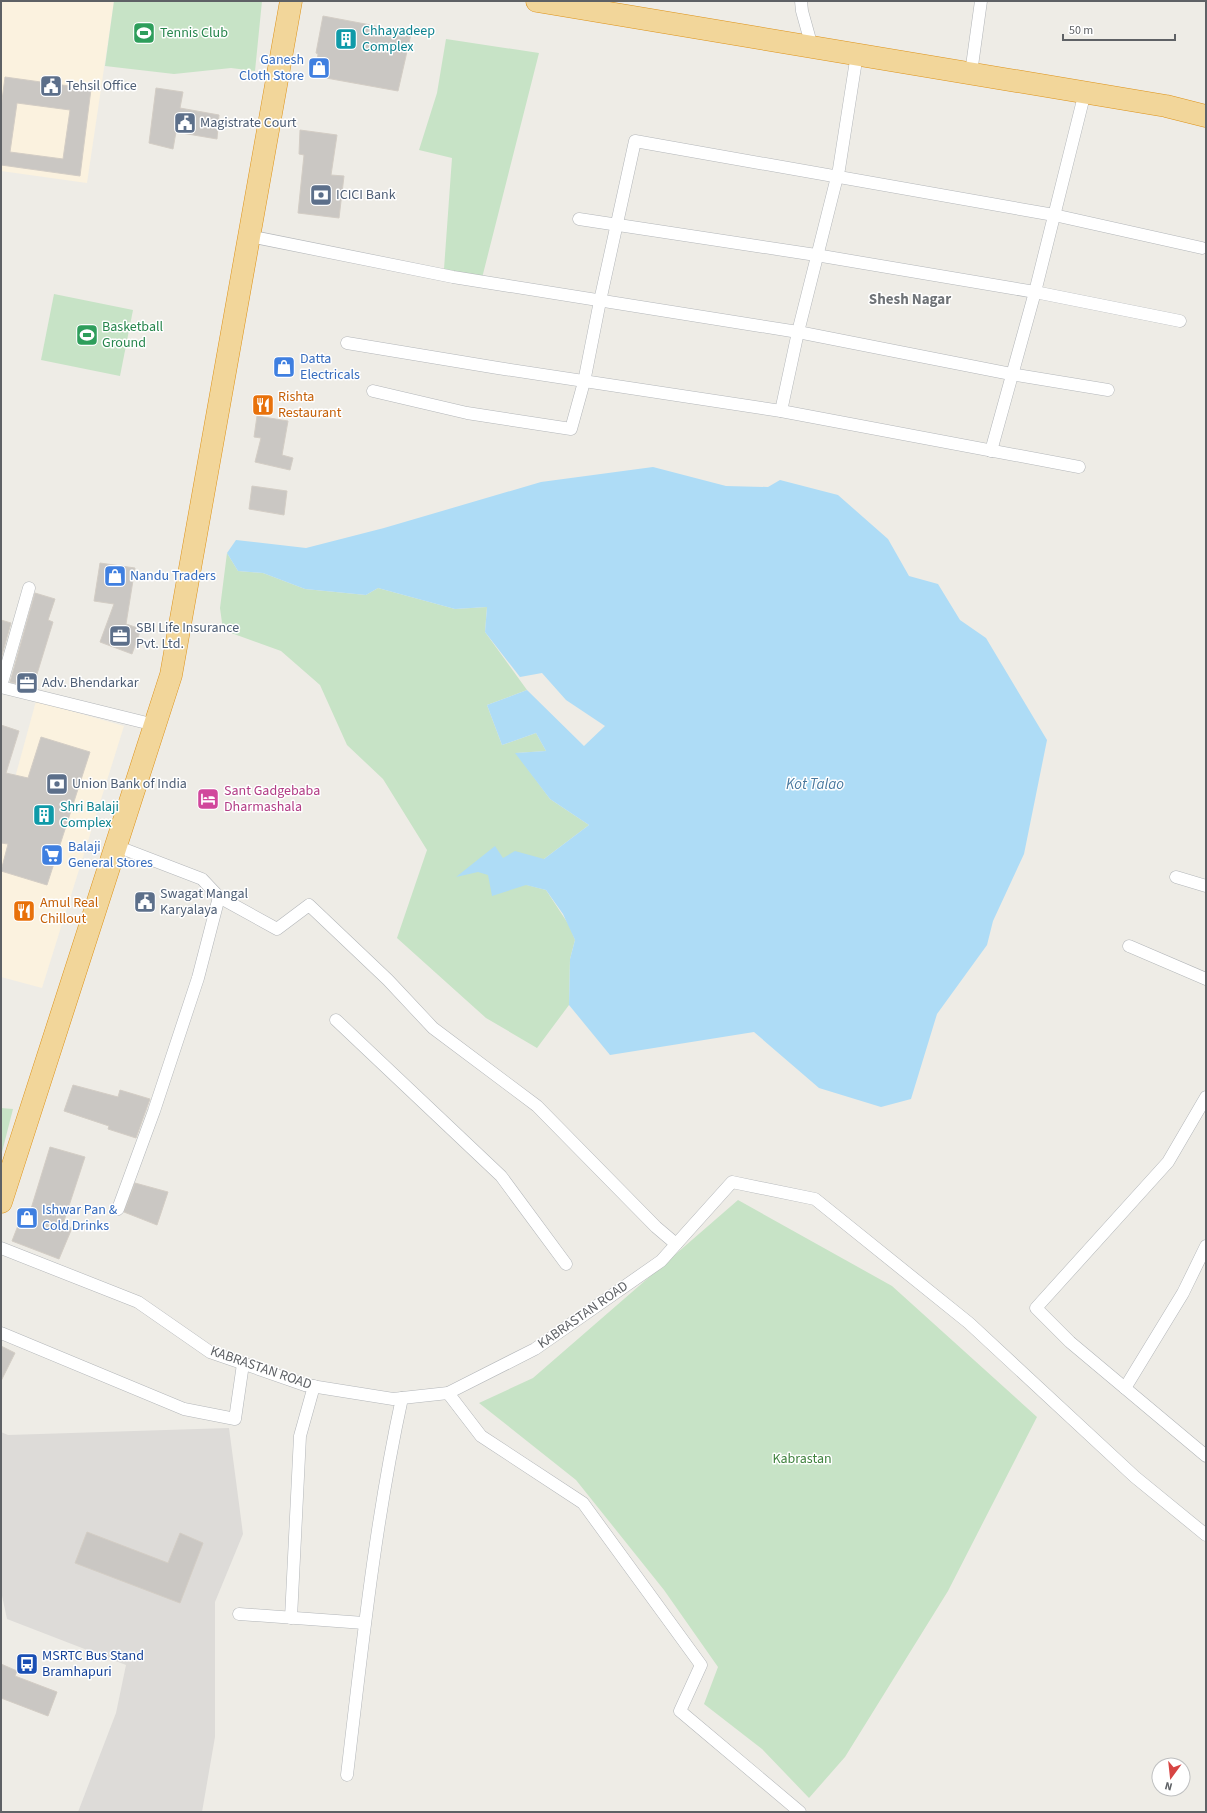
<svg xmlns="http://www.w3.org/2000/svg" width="1207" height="1813" font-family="'Source Sans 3',sans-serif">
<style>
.commercial{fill:#fbf2df}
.industrial{fill:#dddbd8}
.green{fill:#c7e3c6}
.water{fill:#aedcf6}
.building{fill:#cac7c3;stroke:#d3cdc5;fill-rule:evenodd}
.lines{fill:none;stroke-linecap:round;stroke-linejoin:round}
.street-casing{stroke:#b3b6b9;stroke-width:13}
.highway-casing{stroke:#dd9218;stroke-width:23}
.street{stroke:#fff;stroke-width:12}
.highway{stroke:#f2d69a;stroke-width:22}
.labels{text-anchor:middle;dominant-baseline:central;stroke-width:3;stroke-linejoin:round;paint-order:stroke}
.culture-label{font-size:14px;fill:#0d838f;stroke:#fff;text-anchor:start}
.leisure-label{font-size:14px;fill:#27864d;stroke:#fff;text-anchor:start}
.shop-label{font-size:14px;fill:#366cbe;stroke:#fff;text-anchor:start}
.service-label{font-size:14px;fill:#4e5e75;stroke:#fff;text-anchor:start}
.food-label{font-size:14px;fill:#c56008;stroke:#fff;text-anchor:start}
.hotel-label{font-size:14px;fill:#b23c85;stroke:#fff;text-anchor:start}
.street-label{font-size:14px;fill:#5e6165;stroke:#fff}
.park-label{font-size:14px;fill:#40833f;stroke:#fff}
.transit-label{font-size:14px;fill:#164399;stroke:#fff;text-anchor:start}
.neighbourhood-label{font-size:15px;font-weight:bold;fill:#6f7377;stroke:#fff}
.water-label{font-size:15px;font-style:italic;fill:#49799f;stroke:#fff}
</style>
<rect width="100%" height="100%" fill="#eeece6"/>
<g class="commercial">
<path d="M 1,1 L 114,1 L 87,183 L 1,171 Z"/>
<path d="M 36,701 L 124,726 L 42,988 L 1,977 L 1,829 Z"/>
</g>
<path class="industrial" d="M 229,1428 L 243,1534 L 215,1602 L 215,1737 L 202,1812 L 78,1812 L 116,1713 L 126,1665 L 7,1619 L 1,1591 L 1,1432 L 8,1435 Z"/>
<g class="green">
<path d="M 114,1 L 262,1 L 255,71 L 231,68 L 174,74 L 105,66 Z"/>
<path d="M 446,39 L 539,53 L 482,278 L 444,269 L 452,158 L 419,150 L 437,93 Z"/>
<path d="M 54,294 L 133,310 L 120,376 L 41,360 Z"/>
<path d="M 227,553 L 238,571 L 263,573 L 305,589 L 366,595 L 378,588 L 455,609 L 487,607 L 485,632 L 527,690 L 487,705 L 502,745 L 536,733 L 546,751 L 516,753 L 550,799 L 589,825 L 544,859 L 527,885 L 546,890 L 569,925 L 575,940 L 570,959 L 569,1005 L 537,1048 L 486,1018 L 397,938 L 427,850 L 383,779 L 347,745 L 320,685 L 281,651 L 223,630 L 220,608 Z"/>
<path d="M 1,1108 L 13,1109 L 1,1156 Z"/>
<path d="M 738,1200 L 892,1286 L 1037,1417 L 948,1591 L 845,1757 L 809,1798 L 762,1749 L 704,1704 L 718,1667 L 664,1590 L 576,1480 L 479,1403 L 533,1378 Z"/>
</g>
<path class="water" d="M 653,467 L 726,486 L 768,487 L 780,480 L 838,495 L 888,539 L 909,576 L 938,584 L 960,620 L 986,638 L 1047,740 L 1024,854 L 993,921 L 987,945 L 937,1014 L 911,1099 L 881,1107 L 819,1088 L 754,1032 L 610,1055 L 569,1005 L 570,959 L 575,940 L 563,914 L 546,890 L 526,885 L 492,896 L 488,875 L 478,872 L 456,877 L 495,846 L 503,858 L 515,851 L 544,859 L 589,825 L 550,799 L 515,753 L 546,751 L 536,733 L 502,745 L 487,705 L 527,690 L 584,746 L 605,726 L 566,700 L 542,673 L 520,677 L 485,632 L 487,607 L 455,609 L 378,588 L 366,595 L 305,589 L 263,573 L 238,571 L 227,553 L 236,540 L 306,548 L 384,528 L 541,482 Z"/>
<g class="building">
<path d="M 323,16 L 376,26 L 376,28 L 411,34 L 398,91 L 315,76 L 318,54 L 316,53 Z"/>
<path d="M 5,77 L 91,89 L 80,176 L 1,165 L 1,108 ZM 17,103 L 70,110 L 63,159 L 10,152 Z"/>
<path d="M 156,88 L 183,92 L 180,108 L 219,115 L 217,139 L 176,132 L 173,149 L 149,143 Z"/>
<path d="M 300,130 L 337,135 L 331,175 L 344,176 L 339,218 L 298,213 L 304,155 L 299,154 Z"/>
<path d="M 257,416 L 288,421 L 282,455 L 293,458 L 290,470 L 255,462 L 261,438 L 254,437 Z"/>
<path d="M 252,486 L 287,491 L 284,515 L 249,509 Z"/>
<path d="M 100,563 L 135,568 L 126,624 L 141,629 L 132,654 L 100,642 L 114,604 L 94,601 Z"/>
<path d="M 35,593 L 55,599 L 48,620 L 53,622 L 33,687 L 10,682 Z"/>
<path d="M 1,620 L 11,623 L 1,659 Z"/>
<path d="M 1,725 L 19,731 L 6,773 L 28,778 L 41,737 L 90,752 L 47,885 L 1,871 L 8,844 L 1,843 Z"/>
<path d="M 73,1085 L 118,1097 L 120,1090 L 150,1099 L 136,1138 L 108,1129 L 109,1126 L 64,1111 Z"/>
<path d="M 50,1147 L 85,1157 L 63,1224 L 72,1228 L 59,1259 L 12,1241 L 24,1210 L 30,1212 Z"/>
<path d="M 135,1183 L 168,1192 L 157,1225 L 124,1212 Z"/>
<path d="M 1,1346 L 15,1353 L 1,1381 Z"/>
<path d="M 87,1532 L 168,1563 L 180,1533 L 203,1543 L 180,1603 L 75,1563 Z"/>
<path d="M 1,1664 L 17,1671 L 15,1676 L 57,1692 L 48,1716 L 1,1698 Z"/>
</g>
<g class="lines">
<g class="street-casing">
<g id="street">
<path d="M 801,1 L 802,11 L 812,47"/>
<path d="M 971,73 L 981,1"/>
<path d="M 579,219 L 816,255 L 1035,292 L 1180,321"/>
<path d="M 249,236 L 453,277 L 798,332 L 1011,374 L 1108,390"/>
<path d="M 347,343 L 498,368 L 781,411 L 1079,467"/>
<path d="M 373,391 L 467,413 L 571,429 L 584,382 L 600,301 L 635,141 L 1054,215 L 1202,248"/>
<path d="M 781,411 L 798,332 L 839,169 L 857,54"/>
<path d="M 991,451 L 1035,292 L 1085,92"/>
<path d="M 1,686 L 29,588"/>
<path d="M 1,687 L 155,725"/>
<path d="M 116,846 L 202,879 L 219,897 L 277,929 L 309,905 L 388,980 L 433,1028 L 537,1106 L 656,1227 L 676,1244"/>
<path d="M 1176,877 L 1206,886"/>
<path d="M 1129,946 L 1206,979"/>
<path d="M 336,1020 L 501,1176 L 566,1264"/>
<path d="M 1206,1097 L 1168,1162 L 1036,1308 L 1070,1342 L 1206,1456"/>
<path d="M 118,1209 L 154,1111 L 198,978 L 219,897"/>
<path d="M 1,1248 L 138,1302 L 210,1352 L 305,1385 L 393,1399 L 448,1393 L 535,1349 L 661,1261 L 732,1182 L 815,1199 L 969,1323 L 1135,1477 L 1206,1535"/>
<path d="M 1,1333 L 184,1409 L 235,1419 L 243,1364"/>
<path d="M 1125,1388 L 1183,1293 L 1206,1246"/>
<path d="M 448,1393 L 481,1436 L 583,1503 L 701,1665 L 680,1711 L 800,1812"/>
<path d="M 239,1614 L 364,1623"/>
<path d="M 291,1618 L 300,1436 L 314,1386"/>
<path d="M 347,1775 C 362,1648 375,1522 402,1398"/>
</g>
</g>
<g class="highway-casing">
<g id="highway">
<path d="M 537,1 L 1166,106 L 1206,116"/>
<path d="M 1,1202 L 171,675 L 291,1"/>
</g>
</g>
<use href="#street" class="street"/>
<use href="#highway" class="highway"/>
</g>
<defs>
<g id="stadium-square" transform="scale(1.15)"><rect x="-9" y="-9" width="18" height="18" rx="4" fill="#2e9e5b" stroke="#fff"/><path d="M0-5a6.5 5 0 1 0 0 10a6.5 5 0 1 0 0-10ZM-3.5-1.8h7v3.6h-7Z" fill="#fff"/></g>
<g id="building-square" transform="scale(1.15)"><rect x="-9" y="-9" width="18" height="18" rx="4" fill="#0f9aa8" stroke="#fff"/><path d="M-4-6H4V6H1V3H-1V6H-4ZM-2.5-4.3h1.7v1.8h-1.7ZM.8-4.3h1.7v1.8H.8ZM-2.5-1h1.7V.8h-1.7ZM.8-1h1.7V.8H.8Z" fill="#fff"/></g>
<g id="shop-square" transform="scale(1.15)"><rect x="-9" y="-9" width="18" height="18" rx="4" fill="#3f7fe0" stroke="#fff"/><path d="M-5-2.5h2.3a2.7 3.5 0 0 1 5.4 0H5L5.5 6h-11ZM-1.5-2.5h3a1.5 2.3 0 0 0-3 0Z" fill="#fff"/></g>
<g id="civic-square" transform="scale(1.15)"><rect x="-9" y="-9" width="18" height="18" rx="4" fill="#5c6f8a" stroke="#fff"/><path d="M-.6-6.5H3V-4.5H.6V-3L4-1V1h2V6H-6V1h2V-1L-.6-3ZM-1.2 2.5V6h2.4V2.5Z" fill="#fff"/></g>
<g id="bank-square" transform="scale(1.15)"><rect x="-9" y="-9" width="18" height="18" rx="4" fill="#5c6f8a" stroke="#fff"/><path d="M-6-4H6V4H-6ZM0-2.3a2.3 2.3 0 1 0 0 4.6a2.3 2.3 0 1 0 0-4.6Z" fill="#fff"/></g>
<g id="restaurant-square" transform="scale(1.15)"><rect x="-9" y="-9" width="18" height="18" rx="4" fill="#e8710a" stroke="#fff"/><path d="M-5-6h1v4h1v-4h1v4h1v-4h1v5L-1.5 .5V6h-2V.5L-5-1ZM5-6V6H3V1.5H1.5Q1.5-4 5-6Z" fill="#fff"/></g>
<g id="office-square" transform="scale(1.15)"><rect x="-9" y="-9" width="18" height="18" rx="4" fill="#5c6f8a" stroke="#fff"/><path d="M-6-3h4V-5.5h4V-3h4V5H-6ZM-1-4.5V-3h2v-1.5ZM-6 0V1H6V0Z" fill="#fff"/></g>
<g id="hotel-square" transform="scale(1.15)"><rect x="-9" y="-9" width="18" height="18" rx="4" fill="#d1479c" stroke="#fff"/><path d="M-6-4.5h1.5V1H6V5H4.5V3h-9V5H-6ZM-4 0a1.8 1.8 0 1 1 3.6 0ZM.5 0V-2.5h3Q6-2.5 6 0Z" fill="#fff"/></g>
<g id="supermarket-square" transform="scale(1.15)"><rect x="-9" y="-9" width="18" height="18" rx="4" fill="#3f7fe0" stroke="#fff"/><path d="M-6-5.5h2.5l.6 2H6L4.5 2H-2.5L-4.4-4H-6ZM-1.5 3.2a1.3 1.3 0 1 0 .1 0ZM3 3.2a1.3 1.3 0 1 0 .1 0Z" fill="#fff"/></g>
<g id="bus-square" transform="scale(1.15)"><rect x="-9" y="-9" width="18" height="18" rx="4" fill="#1a4fb4" stroke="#fff"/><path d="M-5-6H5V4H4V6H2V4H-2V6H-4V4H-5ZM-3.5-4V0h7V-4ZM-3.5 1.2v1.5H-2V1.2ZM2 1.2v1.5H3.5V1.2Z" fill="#fff"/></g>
</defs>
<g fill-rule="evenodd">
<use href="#stadium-square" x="144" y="33"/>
<use href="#building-square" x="346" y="39"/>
<use href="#shop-square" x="319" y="68"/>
<use href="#civic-square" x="51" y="86"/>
<use href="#civic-square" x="185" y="123"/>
<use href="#bank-square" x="321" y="195"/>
<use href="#stadium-square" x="87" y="335"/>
<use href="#shop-square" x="284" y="367"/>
<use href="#restaurant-square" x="263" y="405"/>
<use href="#shop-square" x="115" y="576"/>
<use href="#office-square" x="120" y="636"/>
<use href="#office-square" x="27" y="683"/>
<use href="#bank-square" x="57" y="784"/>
<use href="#hotel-square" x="208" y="799"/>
<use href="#building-square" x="44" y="815"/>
<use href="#supermarket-square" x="52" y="855"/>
<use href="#civic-square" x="145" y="902"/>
<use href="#restaurant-square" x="24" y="911"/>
<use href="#shop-square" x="27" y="1218"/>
<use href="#bus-square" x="27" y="1664"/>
</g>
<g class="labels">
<g class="culture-label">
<text x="362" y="31">Chhayadeep<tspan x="362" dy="16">Complex</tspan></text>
<text x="60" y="807">Shri Balaji<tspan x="60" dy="16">Complex</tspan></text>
</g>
<g class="leisure-label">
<text x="160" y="33">Tennis Club</text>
<text x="102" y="327">Basketball<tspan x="102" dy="16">Ground</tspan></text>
</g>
<g class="shop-label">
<text x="304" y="60" text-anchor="end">Ganesh<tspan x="304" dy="16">Cloth Store</tspan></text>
<text x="300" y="359">Datta<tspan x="300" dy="16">Electricals</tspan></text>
<text x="130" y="576">Nandu Traders</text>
<text x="68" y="847">Balaji<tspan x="68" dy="16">General Stores</tspan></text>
<text x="42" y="1210">Ishwar Pan &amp;<tspan x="42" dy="16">Cold Drinks</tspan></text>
</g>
<g class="service-label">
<text x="66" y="86">Tehsil Office</text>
<text x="200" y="123">Magistrate Court</text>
<text x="336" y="195">ICICI Bank</text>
<text x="136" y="628">SBI Life Insurance<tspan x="136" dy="16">Pvt. Ltd.</tspan></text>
<text x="42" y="683">Adv. Bhendarkar</text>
<text x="72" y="784">Union Bank of India</text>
<text x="160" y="894">Swagat Mangal<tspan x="160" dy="16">Karyalaya</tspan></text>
</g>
<g class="food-label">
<text x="278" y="397">Rishta<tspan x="278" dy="16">Restaurant</tspan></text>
<text x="40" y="903">Amul Real<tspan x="40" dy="16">Chillout</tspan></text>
</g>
<g class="hotel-label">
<text x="224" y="791">Sant Gadgebaba<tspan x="224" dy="16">Dharmashala</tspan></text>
</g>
<g class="street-label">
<text transform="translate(583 1315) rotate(-35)">KABRASTAN ROAD</text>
<text transform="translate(261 1368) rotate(19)">KABRASTAN ROAD</text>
</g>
<g class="park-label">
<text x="802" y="1459">Kabrastan</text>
</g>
<g class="transit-label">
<text x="42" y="1656">MSRTC Bus Stand<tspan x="42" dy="16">Bramhapuri</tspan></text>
</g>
<g class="neighbourhood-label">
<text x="910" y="299">Shesh Nagar</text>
</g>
<g class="water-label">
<text x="815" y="784">Kot Talao</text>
</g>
</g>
<rect width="1207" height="1813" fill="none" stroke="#5e6165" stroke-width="4"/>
<g transform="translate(1171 1777) rotate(195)"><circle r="19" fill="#ffffff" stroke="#bfc0c1"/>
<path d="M0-3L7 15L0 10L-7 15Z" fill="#d74543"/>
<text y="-6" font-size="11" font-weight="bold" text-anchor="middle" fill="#5e6165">N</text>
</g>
<path d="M1063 34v6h112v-6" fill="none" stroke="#5e6165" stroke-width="2"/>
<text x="1069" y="34" font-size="12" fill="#5e6165" stroke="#ffffff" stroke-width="3" paint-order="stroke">50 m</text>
</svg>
